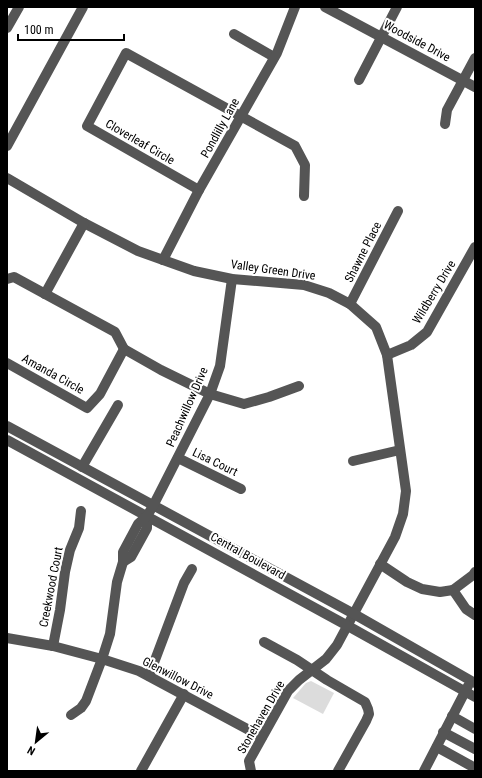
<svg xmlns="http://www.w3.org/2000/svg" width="482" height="778" font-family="'Roboto Condensed',sans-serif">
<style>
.park{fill:#dcdcdc}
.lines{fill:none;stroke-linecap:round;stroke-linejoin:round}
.minor{stroke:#555;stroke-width:10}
.labels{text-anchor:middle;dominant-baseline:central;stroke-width:4;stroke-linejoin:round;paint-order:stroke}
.street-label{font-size:12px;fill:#000;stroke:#fff}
</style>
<rect width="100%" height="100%" fill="#fff"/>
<path class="park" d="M 311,681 L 334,693 L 323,714 L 293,698 L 306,683 Z"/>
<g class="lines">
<g class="minor">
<path d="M 325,7 L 475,87"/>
<path d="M 7,28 L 19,7"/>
<path d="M 234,34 L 274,57"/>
<path d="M 359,80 L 397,7"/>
<path d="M 445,124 L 447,110 L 475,58"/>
<path d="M 7,146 L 83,7"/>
<path d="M 7,178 L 84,223 L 138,251 L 194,271 L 232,279 L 304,285 L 329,293 L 350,304 L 376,327 L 387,355 L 406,491 L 403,514 L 395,537 L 337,645 L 326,659 L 299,680 L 288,691 L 249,761 L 251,771"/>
<path d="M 199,190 L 87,126 L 126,53 L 295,146 L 305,165 L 304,196"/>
<path d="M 163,260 L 199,190 L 277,53 L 295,7"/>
<path d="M 7,279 L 14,277 L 115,332 L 124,349 L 161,370 L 210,394 L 244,404 L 269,397 L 299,386"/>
<path d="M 45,294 L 84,223"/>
<path d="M 350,304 L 398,211"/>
<path d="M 387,355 L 411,345 L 427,332 L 475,247"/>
<path d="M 7,363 L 87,408 L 100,394 L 124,349"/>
<path d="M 7,426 L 354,614 L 475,683"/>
<path d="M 7,440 L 348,626 L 475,697"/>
<path d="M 178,458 L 241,489"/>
<path d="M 353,461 L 400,450"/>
<path d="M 82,467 L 118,405"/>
<path d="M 123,562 L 131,557 L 147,528 L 147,516"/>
<path d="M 380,564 L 407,582 L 422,589 L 440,592 L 453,590 L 473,575 L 475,572"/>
<path d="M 453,590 L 466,609 L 475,615"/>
<path d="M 7,638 L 53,646 L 102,659 L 139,671 L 262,737"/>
<path d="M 264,642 L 297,660 L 327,680 L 365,702 L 368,709 L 369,714 L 366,721 L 338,771"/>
<path d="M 53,646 L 60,610 L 65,572 L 70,550 L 79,528 L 81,511"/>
<path d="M 149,676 L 184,583 L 192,569"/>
<path d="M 71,715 L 81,708 L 86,701 L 102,659 L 110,634 L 117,582 L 123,562 L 123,552 L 138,524 L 147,516 L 153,506 L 210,394 L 220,366 L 232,279"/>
<path d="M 452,716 L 475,729"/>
<path d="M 443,732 L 475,749"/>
<path d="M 437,747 L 475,768"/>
<path d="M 141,771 L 184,694"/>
<path d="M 424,771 L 468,686"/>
</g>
</g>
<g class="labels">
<g class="street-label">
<text transform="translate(417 41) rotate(28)">Woodside Drive</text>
<text transform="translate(220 128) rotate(-61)">Pondlilly Lane</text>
<text transform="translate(140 142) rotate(30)">Cloverleaf Circle</text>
<text transform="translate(363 252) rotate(-63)">Shawne Place</text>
<text transform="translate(273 270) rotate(8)">Valley Green Drive</text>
<text transform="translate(434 292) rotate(-59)">Wildberry Drive</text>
<text transform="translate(53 374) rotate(29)">Amanda Circle</text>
<text transform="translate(187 407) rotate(-66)">Peachwillow Drive</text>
<text transform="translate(215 462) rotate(26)">Lisa Court</text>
<text transform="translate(248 556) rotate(29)">Central Boulevard</text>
<text transform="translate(51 587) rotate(-79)">Creekwood Court</text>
<text transform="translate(178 678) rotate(27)">Glenwillow Drive</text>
<text transform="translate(261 717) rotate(-60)">Stonehaven Drive</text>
</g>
</g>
<rect width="482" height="778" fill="none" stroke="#000000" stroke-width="16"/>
<g transform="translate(36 742) rotate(209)" stroke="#ffffff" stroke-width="3" paint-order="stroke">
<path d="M0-3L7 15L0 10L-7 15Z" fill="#000000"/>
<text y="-6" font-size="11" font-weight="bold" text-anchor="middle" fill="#000000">N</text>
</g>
<path d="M18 34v6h106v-6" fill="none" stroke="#000000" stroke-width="2"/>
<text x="24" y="34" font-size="12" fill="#000000" stroke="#ffffff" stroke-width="3" paint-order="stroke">100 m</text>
</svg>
